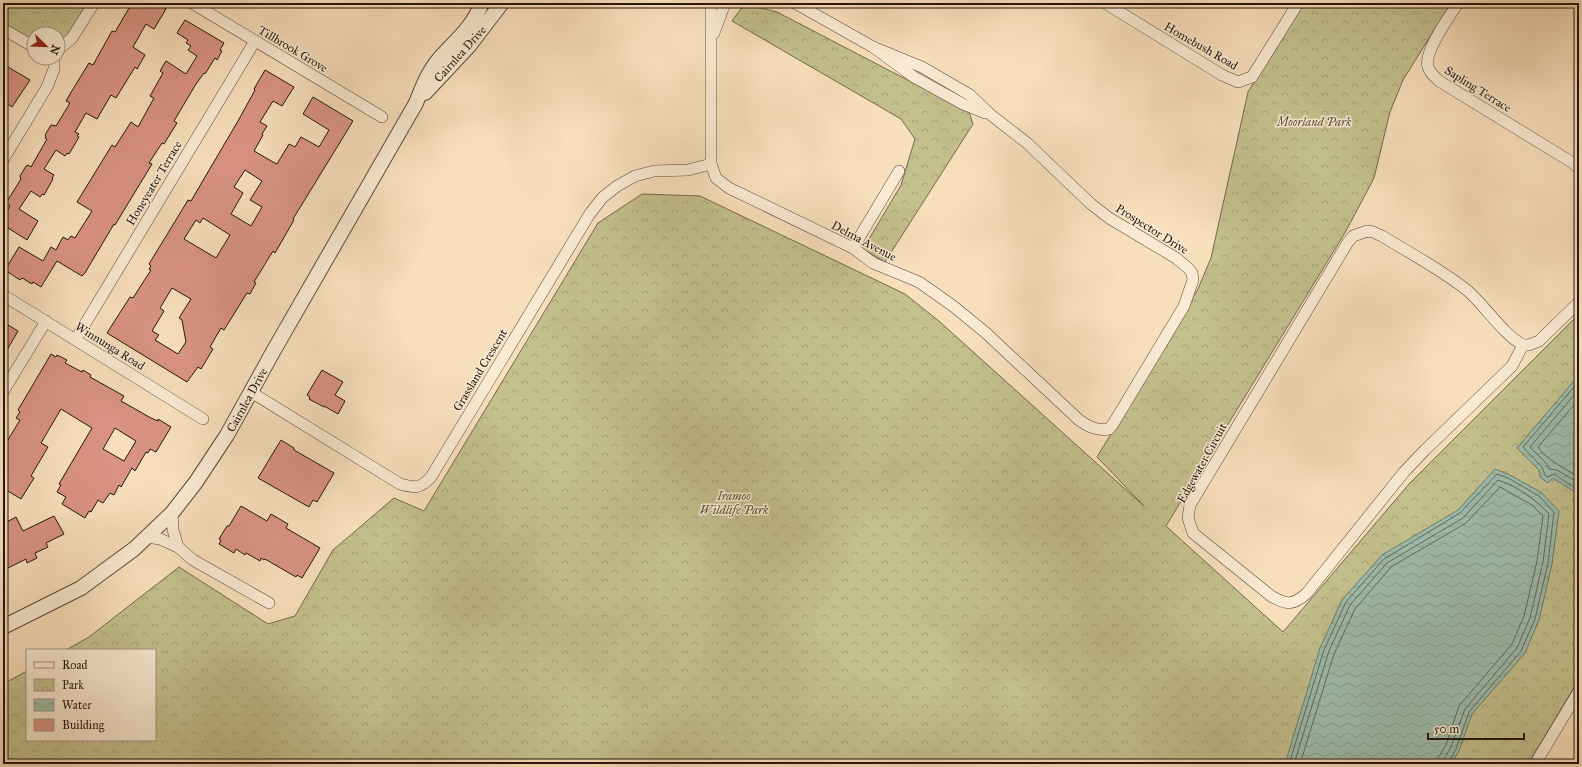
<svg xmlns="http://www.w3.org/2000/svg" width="1582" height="767" font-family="'IM FELL Great Primer',serif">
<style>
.park{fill:url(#park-crowns);stroke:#726a4c}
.water{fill:url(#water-waves);stroke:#6c7a6c}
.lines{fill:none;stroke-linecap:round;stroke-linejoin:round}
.shore{stroke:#60695c;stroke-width:1}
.building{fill:#d99384;stroke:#22150c;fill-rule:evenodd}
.minor-casing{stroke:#584838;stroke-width:12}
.tertiary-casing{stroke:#584838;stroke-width:16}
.minor{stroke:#faead3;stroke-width:11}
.tertiary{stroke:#faead3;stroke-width:14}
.labels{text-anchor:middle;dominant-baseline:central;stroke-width:3;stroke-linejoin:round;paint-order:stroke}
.street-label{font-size:12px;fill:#22150c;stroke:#faead3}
.park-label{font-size:12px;font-style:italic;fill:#5a5139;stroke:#faead3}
</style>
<defs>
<pattern id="park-crowns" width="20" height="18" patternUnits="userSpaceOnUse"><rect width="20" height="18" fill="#c3c08d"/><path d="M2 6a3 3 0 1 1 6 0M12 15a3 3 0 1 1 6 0" fill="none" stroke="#a7a478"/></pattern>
<pattern id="water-waves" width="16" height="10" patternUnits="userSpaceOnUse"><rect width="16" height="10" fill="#9ebdac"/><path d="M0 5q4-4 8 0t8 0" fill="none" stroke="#88a293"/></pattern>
</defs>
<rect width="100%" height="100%" fill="#f8dfbc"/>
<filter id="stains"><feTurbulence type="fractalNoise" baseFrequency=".005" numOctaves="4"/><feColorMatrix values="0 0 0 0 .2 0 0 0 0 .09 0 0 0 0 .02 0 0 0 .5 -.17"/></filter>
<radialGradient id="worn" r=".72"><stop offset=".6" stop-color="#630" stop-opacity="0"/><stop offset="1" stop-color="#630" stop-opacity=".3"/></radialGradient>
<g class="park">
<path d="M 3,3 L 87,3 L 67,36 L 58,43 L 58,34 L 34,34 L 34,42 L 3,23 Z"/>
<path d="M 1302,3 L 1451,3 L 1403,80 L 1390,112 L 1374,178 L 1346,231 L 1166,526 L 1283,632 L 1409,484 L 1579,314 L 1579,679 L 1528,764 L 3,764 L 3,684 L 27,671 L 27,740 L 155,740 L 155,650 L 66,650 L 89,637 L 179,567 L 268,624 L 295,616 L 333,550 L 394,498 L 424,511 L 598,223 L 642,194 L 700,196 L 905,294 L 940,322 L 1144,506 L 1097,457 L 1198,289 L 1211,258 L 1248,92 Z"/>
<path d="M 743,6 L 757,7 L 777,12 L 969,112 L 973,124 L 885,262 L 863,249 L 901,185 L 915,139 L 901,119 L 732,21 Z"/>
</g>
<g class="water">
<path d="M 1579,375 L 1579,492 L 1575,492 L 1553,478 L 1548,483 L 1540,477 L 1539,470 L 1517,448 Z"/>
<path d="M 1495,469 L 1510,475 L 1542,493 L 1559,511 L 1552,564 L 1539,620 L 1525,653 L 1472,714 L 1459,751 L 1451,764 L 1285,764 L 1320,648 L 1342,600 L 1382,555 L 1458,510 Z"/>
</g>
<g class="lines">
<g class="shore">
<path d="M 1579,381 L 1523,447 L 1542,467 L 1545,475 L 1547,477 L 1554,474 L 1575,488 L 1579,488"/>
<path d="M 1579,389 L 1530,447 L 1546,463 L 1549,469 L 1557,470 L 1579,483"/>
<path d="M 1579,399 L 1538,447 C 1548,461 1564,468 1579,477"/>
<path d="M 1289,764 L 1324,650 L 1346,602 L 1384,559 L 1460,513 L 1497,474 L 1508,478 L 1539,496 L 1554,512 L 1548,563 L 1535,619 L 1521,651 L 1469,712 L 1456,749 L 1448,764"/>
<path d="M 1294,764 L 1329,651 L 1350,605 L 1387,563 L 1463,518 L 1498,480 C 1518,487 1535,499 1549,514 L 1543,562 L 1530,618 L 1517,648 L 1465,709 L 1451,747 L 1444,759 L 1443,764"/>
<path d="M 1300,764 L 1334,654 L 1355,609 L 1391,567 L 1466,523 L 1500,487 L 1532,505 L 1543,516 L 1537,561 L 1524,616 L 1512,644 L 1459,706 L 1446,745 L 1438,758 L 1437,764"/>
</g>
</g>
<g class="building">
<path d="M 132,3 L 157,3 L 166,9 L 154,29 L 146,24 L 133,47 L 145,55 L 137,69 L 135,67 L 116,98 L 111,95 L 97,119 L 86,113 L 75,132 L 79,134 L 77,136 L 79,137 L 69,154 L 67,153 L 65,156 L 56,150 L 44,169 L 54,175 L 52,178 L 53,179 L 44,195 L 42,194 L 40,197 L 31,191 L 19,209 L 38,221 L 27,240 L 8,228 L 5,232 L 3,231 L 3,218 L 10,206 L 6,203 L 21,179 L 20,176 L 26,166 L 28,165 L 31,167 L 47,139 L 45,138 L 46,136 L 45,135 L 51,125 L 56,126 L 70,103 L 66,101 L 70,94 L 89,63 L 93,65 L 112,31 L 115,32 Z"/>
<path d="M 185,20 L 224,43 L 220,50 L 222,51 L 217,60 L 215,58 L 205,74 L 204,73 L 196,84 L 174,121 L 177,123 L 164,144 L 162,143 L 149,163 L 152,164 L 115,225 L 114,224 L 85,273 L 82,276 L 57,261 L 41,287 L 33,282 L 32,284 L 22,278 L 20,280 L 5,270 L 19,247 L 43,261 L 51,247 L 56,250 L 63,237 L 68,240 L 71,236 L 75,238 L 92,211 L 77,202 L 112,145 L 115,147 L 131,122 L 138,127 L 154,98 L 150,96 L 163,73 L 160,71 L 166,61 L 186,74 L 197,56 L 188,50 L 191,46 L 186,43 L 188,40 L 177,33 Z"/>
<path d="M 3,64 L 30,80 L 12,107 L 3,101 Z"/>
<path d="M 265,70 L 294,87 L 282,106 L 273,101 L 260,122 L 267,126 L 262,134 L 263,135 L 254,151 L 273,162 L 277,164 L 289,144 L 295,147 L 301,137 L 319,147 L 329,130 L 303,114 L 313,97 L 353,121 L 293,219 L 294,220 L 275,253 L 273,251 L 254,282 L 256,283 L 250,294 L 247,293 L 224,330 L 221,328 L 210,347 L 213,349 L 201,369 L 198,367 L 187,382 L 107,333 L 130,297 L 133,298 L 151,270 L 149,269 L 151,266 L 149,264 L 182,210 L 188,200 L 191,201 L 205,177 L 238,121 L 255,90 L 254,89 ZM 245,170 L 262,181 L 250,200 L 262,207 L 251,226 L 231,214 L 243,193 L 234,187 ZM 203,218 L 230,235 L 216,258 L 184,239 L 196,220 L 200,223 ZM 172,288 L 191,299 L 179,318 L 182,320 L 186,342 L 178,354 L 155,340 L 159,335 L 152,331 L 164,311 L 160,308 Z"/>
<path d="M 3,322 L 18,331 L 3,357 Z"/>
<path d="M 51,354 L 56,357 L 57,355 L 67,360 L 65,363 L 82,372 L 83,370 L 91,375 L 90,377 L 124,396 L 121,401 L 151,418 L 158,421 L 158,419 L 171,427 L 156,452 L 150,449 L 148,453 L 146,452 L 135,471 L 132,468 L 121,487 L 119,485 L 114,495 L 110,493 L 103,503 L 98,500 L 91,512 L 89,511 L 85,518 L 62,504 L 66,497 L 57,492 L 61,485 L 59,484 L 92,428 L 61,409 L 41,443 L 48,447 L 31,476 L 34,478 L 21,499 L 3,488 L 3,448 L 20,420 L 16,418 L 20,412 L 18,410 ZM 115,428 L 136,441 L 124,461 L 103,449 Z"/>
<path d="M 322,370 L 343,382 L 335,395 L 345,401 L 338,414 L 324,406 L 324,407 L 309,399 L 310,397 L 307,395 Z"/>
<path d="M 281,440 L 294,448 L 294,450 L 334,473 L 317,502 L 313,500 L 309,507 L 258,478 Z"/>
<path d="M 241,506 L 267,521 L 271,514 L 288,524 L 286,528 L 320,548 L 302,578 L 297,575 L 296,577 L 265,559 L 264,560 L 261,558 L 260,561 L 246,553 L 245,555 L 236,549 L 234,553 L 219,544 L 221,540 L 219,539 L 227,526 L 229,526 Z"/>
<path d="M 54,516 L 64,534 L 46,543 L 48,547 L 35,553 L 37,558 L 27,563 L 26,559 L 6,569 L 3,563 L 3,524 L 16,517 L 23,531 Z"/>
</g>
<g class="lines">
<g class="minor-casing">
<g id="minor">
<path d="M 192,3 L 382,117"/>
<path d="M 711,3 L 711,164 L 716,178 L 729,188 L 853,248 L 873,263 L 919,282 L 953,306 L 986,333 L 1079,420 C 1089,427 1097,431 1109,429 L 1113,424 L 1184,306 L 1193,280 L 1192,273 L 1188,268 L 1176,258 L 1109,218 L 1091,204 L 1027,143 L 991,115 L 970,95 L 922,67 L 873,47"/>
<path d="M 795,3 L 873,47 L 914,77 L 963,104 L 985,113"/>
<path d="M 1105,3 L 1222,75 L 1238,82 L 1252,77 L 1298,3"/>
<path d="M 1458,3 C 1450,16 1423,52 1428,67 C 1430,73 1435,77 1439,81 L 1573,163 L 1579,169"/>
<path d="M 3,29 L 34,47"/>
<path d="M 714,33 L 725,3"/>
<path d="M 58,50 L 72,38 L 94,3"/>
<path d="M 3,160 L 47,87 L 54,69 L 54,58"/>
<path d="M 1367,231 L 1373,232 L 1382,236 C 1411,254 1442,270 1468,291 C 1485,306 1505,336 1523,345 L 1512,366 L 1425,450 L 1404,472 L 1307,593 C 1293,606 1286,605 1271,596 L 1193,533 L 1188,518 L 1190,505 L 1348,242 L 1353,236 Z"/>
<path d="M 853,248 L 899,171"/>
<path d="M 3,295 L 203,419"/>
<path d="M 76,339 L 255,41"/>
<path d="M 1523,345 L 1529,345 L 1539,341 L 1579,302"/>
<path d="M 3,392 L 46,321"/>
<path d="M 251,392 L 400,484 C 415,488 420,489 431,477 L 589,215 L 602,198 L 617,186 L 635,176 L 654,171 L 688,170 L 711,164"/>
<path d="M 172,513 L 173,530 L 178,547"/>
<path d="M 147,537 L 160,539 L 178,547 L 193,560 L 269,603"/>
<path d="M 1535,764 L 1579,691"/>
</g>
</g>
<g class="tertiary-casing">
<g id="tertiary">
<path d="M 425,93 L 469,46 L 502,3"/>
<path d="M 3,627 L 81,588 L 134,549 L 172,513 L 196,482 L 227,435 L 274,350 L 416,103 C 422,88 428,72 439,59 C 456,40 472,28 482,3"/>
</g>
</g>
<use href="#minor" class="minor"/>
<use href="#tertiary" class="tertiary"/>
</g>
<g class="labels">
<g class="street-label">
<text transform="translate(1201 46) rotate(30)">Homebush Road</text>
<text transform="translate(293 49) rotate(31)">Tillbrook Grove</text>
<text transform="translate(460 54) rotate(-48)">Cairnlea Drive</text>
<text transform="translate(1478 89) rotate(32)">Sapling Terrace</text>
<text transform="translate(154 183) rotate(-59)">Honeyeater Terrace</text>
<text transform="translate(1152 229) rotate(32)">Prospector Drive</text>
<text transform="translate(864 241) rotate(28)">Delma Avenue</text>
<text transform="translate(110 346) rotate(32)">Winnunga Road</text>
<text transform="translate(480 370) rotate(-59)">Grassland Crescent</text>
<text transform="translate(247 400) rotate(-61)">Cairnlea Drive</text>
<text transform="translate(1202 463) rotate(-61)">Edgewater Circuit</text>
</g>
<g class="park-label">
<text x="1314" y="122">Moorland Park</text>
<text x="734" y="496">Iramoo<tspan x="734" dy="14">Wildlife Park</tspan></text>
</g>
</g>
<rect width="1582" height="767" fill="none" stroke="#f8dfbc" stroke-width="16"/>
<rect x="4" y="4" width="1574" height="759" fill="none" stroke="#22150c" stroke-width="2"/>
<rect x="8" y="8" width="1566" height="751" fill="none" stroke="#22150c"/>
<rect x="26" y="649" width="130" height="92" fill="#faead3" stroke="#a49583"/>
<rect x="34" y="662" width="20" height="6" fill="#faead3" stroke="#a49583"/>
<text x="62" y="669" font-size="12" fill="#22150c">Road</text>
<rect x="34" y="679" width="20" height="12" fill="url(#park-crowns)" stroke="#a49583"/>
<text x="62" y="689" font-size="12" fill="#22150c">Park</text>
<rect x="34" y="699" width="20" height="12" fill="url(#water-waves)" stroke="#a49583"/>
<text x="62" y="709" font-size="12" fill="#22150c">Water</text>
<rect x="34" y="719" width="20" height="12" fill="#d99384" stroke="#a49583"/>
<text x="62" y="729" font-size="12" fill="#22150c">Building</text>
<g transform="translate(46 46) rotate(113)"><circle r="19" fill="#faead3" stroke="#a49583"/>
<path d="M0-3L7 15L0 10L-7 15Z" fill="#8f2418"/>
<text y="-6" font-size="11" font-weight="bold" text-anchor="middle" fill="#22150c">N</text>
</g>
<path d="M1428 733v6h96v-6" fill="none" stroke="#22150c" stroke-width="2"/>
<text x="1434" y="733" font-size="12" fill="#22150c" stroke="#faead3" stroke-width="3" paint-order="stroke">50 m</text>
<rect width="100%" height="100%" filter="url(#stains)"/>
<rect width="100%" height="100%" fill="url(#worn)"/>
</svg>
